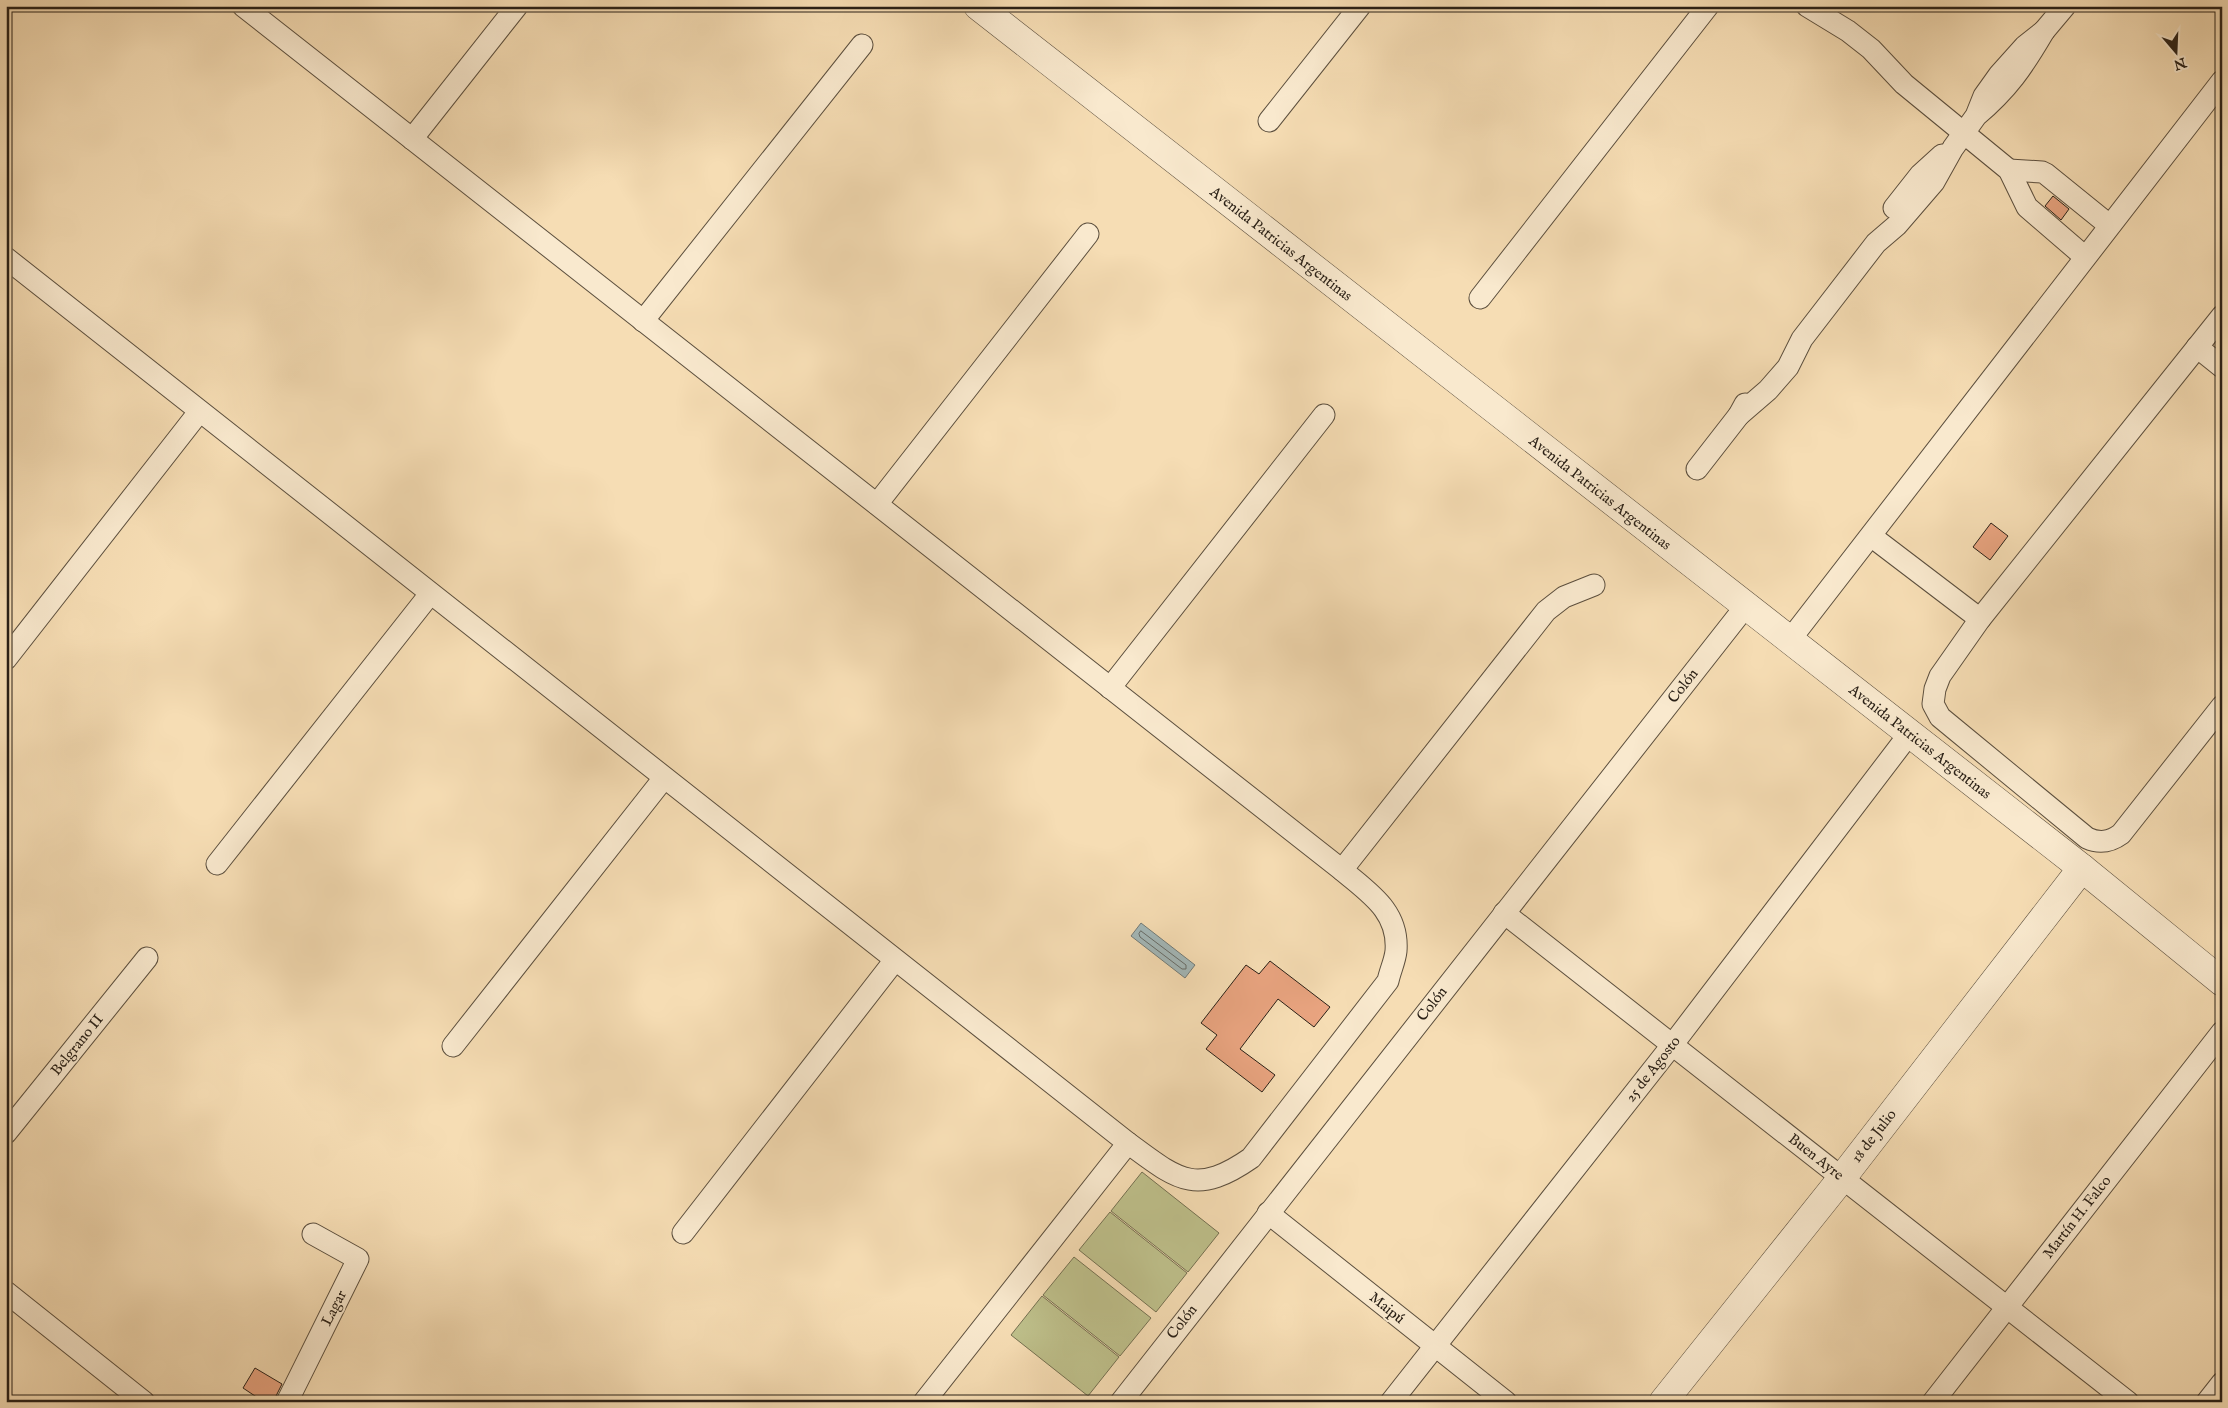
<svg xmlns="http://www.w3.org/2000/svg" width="2228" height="1408" font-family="'IM FELL English',serif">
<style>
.green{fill:#bec08b;stroke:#747051}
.water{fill:#a3b8b9;stroke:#727b78}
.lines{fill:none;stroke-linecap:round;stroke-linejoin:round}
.shore{stroke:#666c68;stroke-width:1}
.building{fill:#e9a480;stroke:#292017}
.minor-casing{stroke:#5c4f3e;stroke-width:23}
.tertiary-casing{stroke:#5c4f3e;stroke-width:29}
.minor{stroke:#f9e9ce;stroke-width:21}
.tertiary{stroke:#f9e9ce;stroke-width:28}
.labels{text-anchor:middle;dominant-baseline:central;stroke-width:4;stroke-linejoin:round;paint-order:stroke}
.street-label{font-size:15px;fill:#292017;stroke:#f9e9ce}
</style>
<rect width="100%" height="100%" fill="#f6ddb4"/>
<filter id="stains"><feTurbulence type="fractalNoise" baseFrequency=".004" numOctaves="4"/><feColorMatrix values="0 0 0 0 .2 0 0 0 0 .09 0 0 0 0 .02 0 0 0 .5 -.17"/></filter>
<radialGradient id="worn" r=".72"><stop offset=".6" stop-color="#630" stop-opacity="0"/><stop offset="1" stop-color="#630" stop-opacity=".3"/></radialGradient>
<g class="green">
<path d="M 1142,1172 L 1219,1233 L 1188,1272 L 1111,1211 Z"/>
<path d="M 1110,1212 L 1187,1273 L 1156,1312 L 1079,1250 Z"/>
<path d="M 1074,1257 L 1151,1318 L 1120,1356 L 1043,1295 Z"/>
<path d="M 1042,1296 L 1119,1357 L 1088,1396 L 1011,1335 Z"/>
</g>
<path class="water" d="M 1141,923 L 1195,965 L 1185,978 L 1131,936 Z"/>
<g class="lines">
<path class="shore" d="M 1141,931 L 1186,965 L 1186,969 L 1182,969 L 1140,937 L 1139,934 Z"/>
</g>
<g class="building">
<path d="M 2053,196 L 2069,209 L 2061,220 L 2045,206 Z"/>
<path d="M 1991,523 L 2008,536 L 1990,560 L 1973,547 Z"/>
<path d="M 1270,961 L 1330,1007 L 1314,1027 L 1278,999 L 1240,1049 L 1275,1075 L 1262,1092 L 1206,1049 L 1217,1035 L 1201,1023 L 1246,965 L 1259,974 Z"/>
<path d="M 255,1368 L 282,1384 L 273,1402 L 264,1402 L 243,1388 Z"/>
</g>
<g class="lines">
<g class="minor-casing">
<g id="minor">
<path d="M 1807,6 L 1848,31 L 1871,49 L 1904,84 L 2009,170 L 2027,207 L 2085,257"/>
<path d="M 2044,31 L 2065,6"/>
<path d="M 1269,121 L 1360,6"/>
<path d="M 412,139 L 517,6"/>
<path d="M 2009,170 L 2042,172 L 2046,174 L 2109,225"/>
<path d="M 1894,208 L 1920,175 L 1942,155"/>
<path d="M 6,258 L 1128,1143 C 1177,1179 1195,1197 1251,1158 L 1388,981 C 1390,971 1395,961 1396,951 C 1399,911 1369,893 1342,870 L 243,6"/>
<path d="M 1480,298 L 1708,6"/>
<path d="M 2222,316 L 1980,619 L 1940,676 L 1935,689 L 1933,704 L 1940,717 L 2087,838 C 2100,844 2110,842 2121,834 L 2222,706"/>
<path d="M 643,321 L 862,45"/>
<path d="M 2197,347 L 2222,367"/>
<path d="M 1739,415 L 1768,390 L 1788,367 L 1802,339 L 1876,243 L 1897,225 L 1934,182 L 1953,148 L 1976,116 L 1984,96 L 1999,75 L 2025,46 L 2044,31 C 2023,67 2008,89 1976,116"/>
<path d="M 1697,469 L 1739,415 L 1745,404"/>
<path d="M 877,504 L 1088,234"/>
<path d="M 1871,536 L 1980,619"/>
<path d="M 1789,641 L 2222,81"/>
<path d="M 6,659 L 199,412"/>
<path d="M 1110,688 L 1324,415"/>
<path d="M 217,864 L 430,594"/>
<path d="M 1342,870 L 1546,611 L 1564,597 L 1594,585"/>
<path d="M 1504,913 L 2128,1402"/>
<path d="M 453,1046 L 664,778"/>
<path d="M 6,1133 L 147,958"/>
<path d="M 1268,1213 L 1506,1402"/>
<path d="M 683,1233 L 895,960"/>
<path d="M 6,1292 L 144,1402"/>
<path d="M 287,1402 L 358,1259 L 313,1234"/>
<path d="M 924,1402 L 1128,1143"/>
<path d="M 1121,1402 L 1745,607"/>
<path d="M 1391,1402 L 1673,1044 L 1910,733"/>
<path d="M 1933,1402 L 2222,1032"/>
<path d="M 2207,1402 L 2222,1383"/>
</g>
</g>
<g class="tertiary-casing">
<g id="tertiary">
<path d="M 978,6 L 2082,868 L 2222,982"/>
<path d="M 1663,1402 L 1842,1178 L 2082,868"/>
</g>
</g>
<use href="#minor" class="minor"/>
<use href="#tertiary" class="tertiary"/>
</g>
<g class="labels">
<g class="street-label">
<text transform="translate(1281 244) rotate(38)">Avenida Patricias Argentinas</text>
<text transform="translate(1600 493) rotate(38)">Avenida Patricias Argentinas</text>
<text transform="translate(1683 686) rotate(-52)">Colón</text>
<text transform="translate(1920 742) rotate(38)">Avenida Patricias Argentinas</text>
<text transform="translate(1432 1004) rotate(-52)">Colón</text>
<text transform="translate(77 1045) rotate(-51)">Belgrano II</text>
<text transform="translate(1653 1069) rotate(-52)">25 de Agosto</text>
<text transform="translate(1874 1136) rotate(-52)">18 de Julio</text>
<text transform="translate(1816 1157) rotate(38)">Buen Ayre</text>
<text transform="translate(2077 1217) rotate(-52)">Martín H. Falco</text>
<text transform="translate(334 1308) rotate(-63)">Lagar</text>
<text transform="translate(1387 1308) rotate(39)">Maipú</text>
<text transform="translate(1182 1322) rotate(-52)">Colón</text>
</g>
</g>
<rect width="2228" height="1408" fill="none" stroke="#f6ddb4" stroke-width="25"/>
<rect x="8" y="8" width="2213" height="1393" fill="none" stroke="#292017" stroke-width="2.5"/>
<rect x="12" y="12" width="2203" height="1383" fill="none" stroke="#292017"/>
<g transform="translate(2176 52) rotate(161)" stroke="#f9e9ce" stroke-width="4" paint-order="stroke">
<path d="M0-4L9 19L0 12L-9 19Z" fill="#292017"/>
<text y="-8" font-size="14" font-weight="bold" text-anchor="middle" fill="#292017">N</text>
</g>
<rect width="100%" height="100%" filter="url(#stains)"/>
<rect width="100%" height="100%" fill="url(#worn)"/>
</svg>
